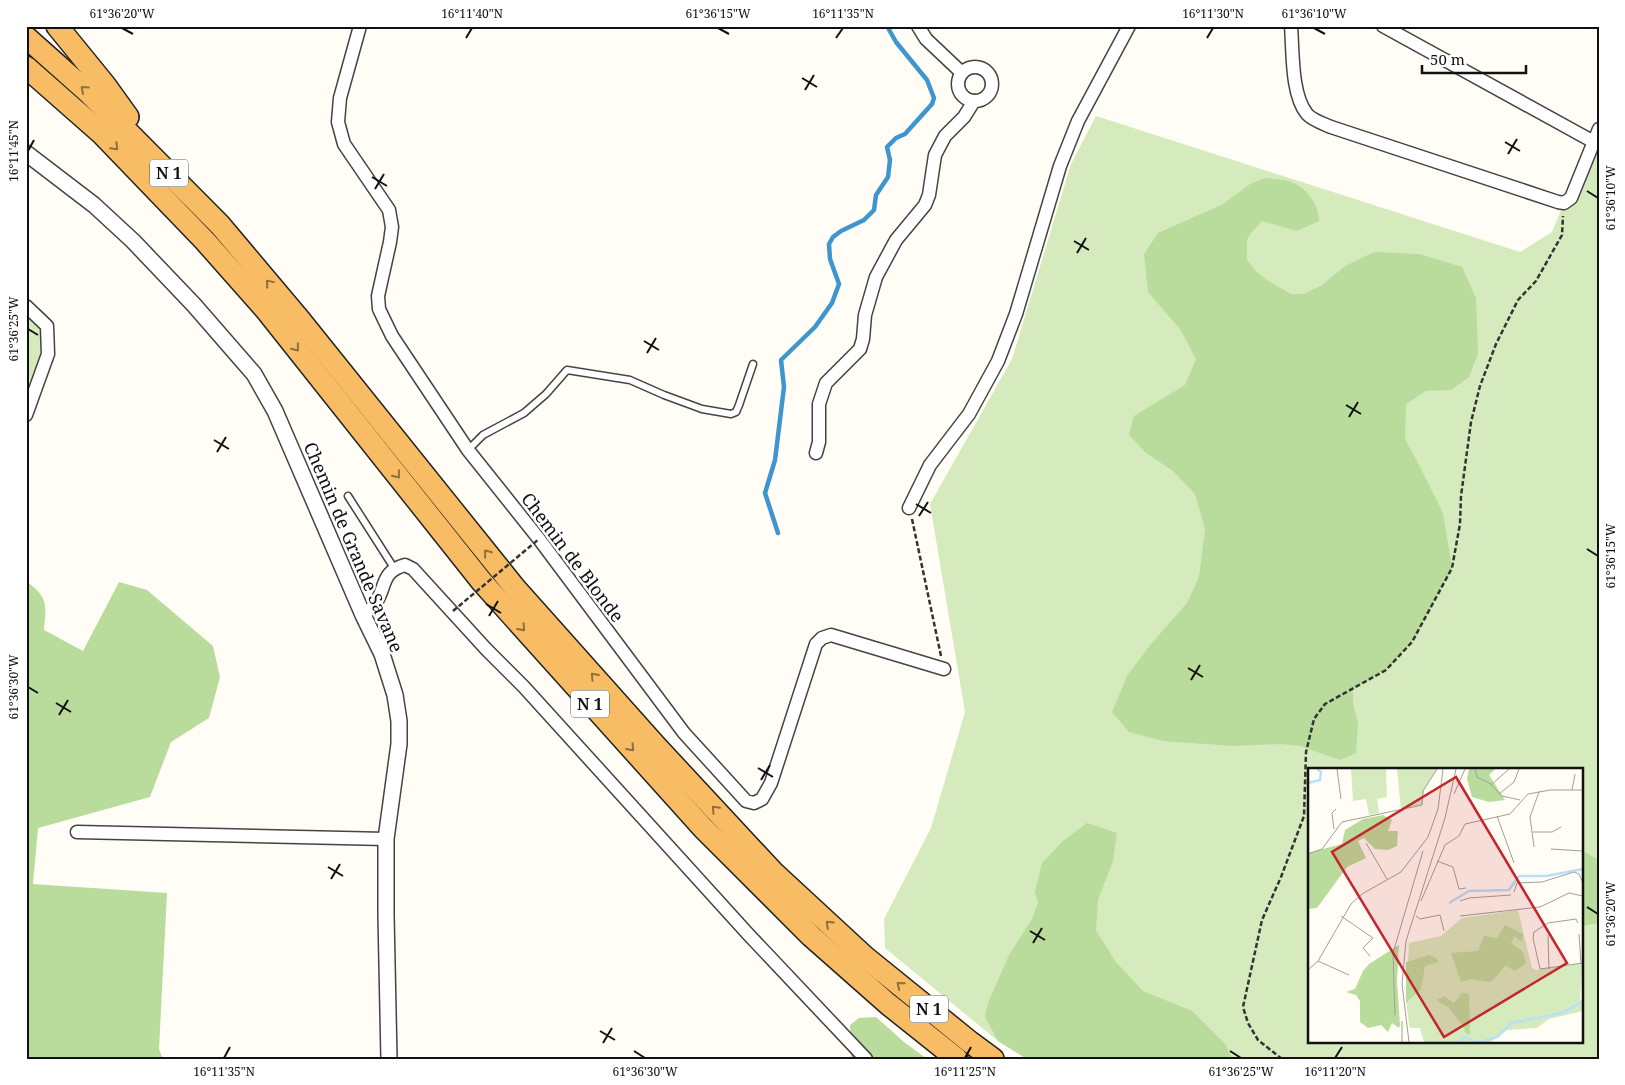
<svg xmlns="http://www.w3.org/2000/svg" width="1625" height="1085" font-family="'Noto Serif',serif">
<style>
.green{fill:#d5ebbd;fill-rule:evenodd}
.forest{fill:#b9dc9c}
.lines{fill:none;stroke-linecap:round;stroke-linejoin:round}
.stream{stroke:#3f96cf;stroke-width:4.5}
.service-casing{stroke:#444;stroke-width:9}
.minor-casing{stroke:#444;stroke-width:15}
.tertiary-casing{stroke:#444;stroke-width:18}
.trunk-casing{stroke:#222;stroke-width:24}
.path{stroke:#333;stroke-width:2.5;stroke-dasharray:5 2.5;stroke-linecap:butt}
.service{stroke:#fff;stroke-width:6}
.minor{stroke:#fff;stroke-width:12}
.tertiary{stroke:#fff;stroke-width:15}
.trunk{stroke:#f7bc64;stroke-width:21}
.path-bridge{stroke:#333;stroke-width:2.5;stroke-dasharray:5 2.5;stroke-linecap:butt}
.oneway{stroke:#906f3f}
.ticks{fill:none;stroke:#111;stroke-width:2}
.labels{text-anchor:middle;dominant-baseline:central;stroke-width:5;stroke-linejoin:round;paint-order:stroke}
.shield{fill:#fff;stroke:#585858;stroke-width:1}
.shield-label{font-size:16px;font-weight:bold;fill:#111}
.street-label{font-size:18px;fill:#111;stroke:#fff}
.inset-river{fill:none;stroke:#b9e0f7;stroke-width:2.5}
.inset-road{fill:none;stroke:#a09f9a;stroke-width:1}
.view{fill:#c4262e;fill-opacity:0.15;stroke:#c4262e;stroke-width:2.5}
.inset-edge{fill:none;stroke:#111;stroke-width:2.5}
.neatline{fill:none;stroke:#111;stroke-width:2}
.ticks-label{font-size:12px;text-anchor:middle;fill:#111}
</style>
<rect width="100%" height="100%" fill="#fffdf5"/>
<g class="green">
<path d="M 1096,116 L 1520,252 L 1552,232 L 1564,203 L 1599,129 L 1599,1059 L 1027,1059 L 998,1041 L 885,948 L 884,919 L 931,828 L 965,712 L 930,504 L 1012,359 L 1071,164 ZM 1309,769 L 1581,769 L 1581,1041 L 1309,1041 Z"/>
<path d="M 26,306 L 47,326 L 48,354 L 26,415 Z"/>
</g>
<g class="forest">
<path d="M 1266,178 C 1274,179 1286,179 1294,183 C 1308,190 1319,205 1319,221 L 1297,231 L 1262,221 L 1251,233 L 1247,240 L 1247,260 L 1257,272 L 1267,280 L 1291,294 L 1304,294 L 1322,285 L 1345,266 L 1374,252 L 1419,254 L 1462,267 L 1476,298 L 1478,354 L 1469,377 L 1451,390 L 1426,391 L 1406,404 L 1405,439 L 1420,467 L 1443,513 L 1452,568 L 1412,642 L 1386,670 L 1353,689 L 1353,703 L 1358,723 L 1356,753 L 1340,760 L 1300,746 L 1280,744 L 1234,746 L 1163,741 L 1129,732 L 1112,712 L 1127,676 L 1151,644 L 1187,603 L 1199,577 L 1205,529 L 1195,494 L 1173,471 L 1146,453 L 1129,435 L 1134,416 L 1185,385 L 1196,359 L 1180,329 L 1148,292 L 1144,254 L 1158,233 L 1223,204 L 1250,184 Z"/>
<path d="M 26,581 C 49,598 46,604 44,630 L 83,651 L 119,582 L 147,590 L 213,646 L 220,677 L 209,718 L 171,742 L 150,797 L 38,828 L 33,884 L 167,893 L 159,1049 L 163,1059 L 26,1059 Z"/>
<path d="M 1087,823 L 1117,833 L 1113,861 L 1098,900 L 1096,930 L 1115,961 L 1143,991 L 1192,1011 L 1226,1045 L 1232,1059 L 1027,1059 L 998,1041 L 985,1017 L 988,1003 L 1009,955 L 1032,919 L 1038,903 L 1035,892 L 1042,863 L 1063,841 Z"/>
<path d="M 1581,850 L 1599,860 L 1599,923 L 1581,926 Z"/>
<path d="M 876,1017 L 904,1042 L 927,1059 L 851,1059 L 850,1025 L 859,1018 Z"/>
</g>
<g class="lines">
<path class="stream" d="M 778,533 L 765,493 L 775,460 L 784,387 L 781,360 L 815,327 L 832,303 L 839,284 L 830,259 L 829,244 L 833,237 L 841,231 L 864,220 L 874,210 L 876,195 L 888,177 L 890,160 L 887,147 L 896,138 L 905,134 L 932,104 L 934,98 L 927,80 L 896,42 L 887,26"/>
<g class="service-casing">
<g id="service">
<path d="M 468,450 L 483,435 L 524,413 L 546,394 L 567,370 L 630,380 L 664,395 L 702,409 L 731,414 L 736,412 L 739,405 L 753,364"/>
<path d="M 348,496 L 394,568"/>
</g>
</g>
<g class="minor-casing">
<g id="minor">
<path d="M 360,26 L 340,98 L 338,122 L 344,144 L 389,210 L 392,227 L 390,242 L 378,296 L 379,309 L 392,336 L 468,450 L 539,539 L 684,733 L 746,801 L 754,803 L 762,799 L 771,783 L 816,644 L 822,638 L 831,635 L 944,669"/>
<path d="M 918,26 L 926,39 L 962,73"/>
<path d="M 1291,26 C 1293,51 1291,95 1307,114 C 1312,120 1324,124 1331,127 L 1558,202 L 1564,203 L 1571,198 L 1599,129"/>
<path d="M 1383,26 L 1594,142"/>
<circle cx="975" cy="84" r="17"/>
<path d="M 26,306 L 47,326 L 48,354 L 26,415"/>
<path d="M 816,453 L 819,442 L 819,404 L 826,383 L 860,349 L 863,339 L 865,315 L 876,277 L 896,240 L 925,205 L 929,195 L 935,155 L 945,136 L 964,117 L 974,101"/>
<path d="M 909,508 L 930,465 L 969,414 L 998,361 L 1016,314 L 1060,166 L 1078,121 L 1129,26"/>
<path d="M 363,615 C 367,612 372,608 375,604 C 387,587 380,572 405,565 L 413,569 L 486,649 L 524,687 L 748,934 L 866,1059"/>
<path d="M 77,832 L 386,839"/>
</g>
</g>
<g class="tertiary-casing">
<path id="tertiary" d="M 26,153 L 94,205 L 133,241 L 194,305 L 254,374 L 275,411 L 363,615 L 382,654 L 395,695 L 399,721 L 399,744 L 386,839 L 386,915 L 389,1059"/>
</g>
<g class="trunk-casing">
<g id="trunk">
<path d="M 57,26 L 105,85 L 128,117"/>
<path d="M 26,37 L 90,94 L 220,225 L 300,320 L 515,588 L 655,745 L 773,872 L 865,957 L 970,1042 L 993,1059"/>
<path d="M 26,67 L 101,133 L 205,241 L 266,310 L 482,582 L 703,828 L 811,936 L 888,1004 L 957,1059"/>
</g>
</g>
<g class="path">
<path d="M 912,519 L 941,656"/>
<path d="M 1282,1059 L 1258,1040 L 1248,1023 L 1243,1007 L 1262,920 L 1281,877 L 1304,816 L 1306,752 L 1314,719 L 1325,704 L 1386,670 L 1412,642 L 1452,568 L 1460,524 L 1461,496 L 1471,422 L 1480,386 L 1496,344 L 1518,300 L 1536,281 L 1562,235 L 1563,216"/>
</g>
<use href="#service" class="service"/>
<use href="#minor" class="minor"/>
<use href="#tertiary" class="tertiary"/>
<use href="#trunk" class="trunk"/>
<path class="path-bridge" d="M 453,611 L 539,539"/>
</g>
<defs><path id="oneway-chevron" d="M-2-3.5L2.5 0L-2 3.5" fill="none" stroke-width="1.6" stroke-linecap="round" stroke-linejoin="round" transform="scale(1.25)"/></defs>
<g class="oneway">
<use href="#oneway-chevron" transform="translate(84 89) rotate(-138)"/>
<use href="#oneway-chevron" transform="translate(115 147) rotate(45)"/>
<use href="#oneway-chevron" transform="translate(269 283) rotate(-130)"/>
<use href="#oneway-chevron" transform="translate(296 348) rotate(52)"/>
<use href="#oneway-chevron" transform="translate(397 475) rotate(52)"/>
<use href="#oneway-chevron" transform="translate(487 553) rotate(-129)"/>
<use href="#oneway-chevron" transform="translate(522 628) rotate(48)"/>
<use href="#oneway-chevron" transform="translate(594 676) rotate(-132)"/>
<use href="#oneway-chevron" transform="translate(631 748) rotate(48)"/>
<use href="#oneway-chevron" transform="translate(715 809) rotate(-133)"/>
<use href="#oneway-chevron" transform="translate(829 924) rotate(-137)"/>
<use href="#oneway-chevron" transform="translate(900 985) rotate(-141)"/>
</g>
<path class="ticks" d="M 122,28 L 133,34M 718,28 L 729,34M 1314,28 L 1325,34M 466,38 L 472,28M 836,38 L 843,28M 1207,38 L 1213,28M 802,78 L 817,87M 805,90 L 814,75M 1505,142 L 1520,151M 28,151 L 34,140M 1508,154 L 1517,139M 372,177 L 387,186M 375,189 L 384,174M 1587,191 L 1598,198M 1074,241 L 1089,250M 1077,253 L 1086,238M 28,329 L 38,335M 644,341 L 659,350M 647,353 L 656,338M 1346,405 L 1361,414M 1349,417 L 1358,402M 214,440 L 229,449M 217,452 L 226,437M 916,504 L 931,513M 919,516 L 928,502M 1587,549 L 1598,556M 486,604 L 501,613M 489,616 L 498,601M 1188,668 L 1203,677M 1191,680 L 1200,665M 28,687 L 38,693M 56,703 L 71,712M 59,715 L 68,700M 758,768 L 773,777M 761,780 L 770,765M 328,867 L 343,876M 331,879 L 340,864M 1587,907 L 1598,914M 1030,931 L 1045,940M 1033,943 L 1042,928M 600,1031 L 615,1040M 603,1043 L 612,1028M 634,1051 L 645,1058M 1230,1051 L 1241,1058M 224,1058 L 230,1047M 965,1058 L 971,1047M 1335,1058 L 1342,1047"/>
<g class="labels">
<g class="shield">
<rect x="150" y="159.5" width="38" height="27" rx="4"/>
<rect x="571" y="690.5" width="38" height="27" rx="4"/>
<rect x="910" y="995.5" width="38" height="27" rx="4"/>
</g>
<g class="shield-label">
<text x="169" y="173">N 1</text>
<text x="590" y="704">N 1</text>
<text x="929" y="1009">N 1</text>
</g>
<g class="street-label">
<text transform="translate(354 547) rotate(67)">Chemin de Grande Savane</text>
<text transform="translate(573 557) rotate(53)">Chemin de Blonde</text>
</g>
</g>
<g transform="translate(1308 768)">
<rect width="275" height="275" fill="#fffdf5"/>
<path d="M 43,1 L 78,1 L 79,29 L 69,31 L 71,45 L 61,47 L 58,31 L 45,33 ZM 89,1 L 129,1 L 116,22 L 114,37 L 93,42 ZM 210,142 L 224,200 L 228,202 L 275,195 L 272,229 L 275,243 L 241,251 L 229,260 L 199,262 L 183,274 L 116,274 L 112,260 L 102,260 L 101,257 L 98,230 L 101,175 L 133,168 L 154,150 Z" fill="#d5ebbd"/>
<path d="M 161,1 L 187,1 L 181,7 L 197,32 L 181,34 L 164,29 L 159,11 ZM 75,47 L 84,52 L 80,63 L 90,63 L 89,78 L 80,82 L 67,81 L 56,70 L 50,73 L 58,90 L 39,99 L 9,140 L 0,141 L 0,85 L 34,76 L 37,62 L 55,51 ZM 197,157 L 215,166 L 214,174 L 206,168 L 203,175 L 214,183 L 218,194 L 215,198 L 206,203 L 198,197 L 183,214 L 162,211 L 153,214 L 143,185 L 170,183 L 176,168 L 189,170 ZM 91,177 L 89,213 L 92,257 L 91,260 L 84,255 L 80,264 L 73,257 L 60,260 L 52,254 L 52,233 L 48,227 L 38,224 L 47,221 L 55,203 L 61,196 ZM 121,187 L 129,190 L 130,194 L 117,198 L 113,221 L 98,235 L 98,194 ZM 154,225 L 161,226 L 162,267 L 157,265 L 156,259 L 140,239 L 128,232 L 136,228 L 146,235 Z" fill="#b9dc9c"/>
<path class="inset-river" d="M 0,15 L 12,12 L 13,4 L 9,1M 141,135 L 161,123 L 201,122 L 211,108 L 238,108 L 275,101M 149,274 L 158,269 L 167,274M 171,274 L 189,269 L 204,255 L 254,245 L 275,233"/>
<path class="inset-road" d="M 29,1 L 33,31M 167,1 L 169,9 L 183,16M 201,1 L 183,17 L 194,28 L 212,32M 264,22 L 267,6M 146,26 L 157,1M 191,26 L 206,14 L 211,1M 189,48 L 206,95M 26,61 L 24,45 L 28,41M 225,64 L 244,64 L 253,59M 58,75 L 79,111M 226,79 L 222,49 L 231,24M 243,81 L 275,83M 0,86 L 14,81 L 34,54 L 114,37 L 115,23 L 129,1M 129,93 L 145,99 L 151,121 L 158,120M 206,124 L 209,115 L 234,114 L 266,104 L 271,106 L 275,115M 113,133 L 137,77 L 151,68 L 157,56 L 202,46 L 220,26 L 242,22 L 275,22M 152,133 L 161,130 L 203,127M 33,148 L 65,170 L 55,180 L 62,188M 108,148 L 112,151 L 132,147 L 136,163M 152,148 L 232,139 L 261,125 L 275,128M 270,155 L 268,151 L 240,155 L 226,164 L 225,170 L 232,201 L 275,195M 271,166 L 273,196M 240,167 L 241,201M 10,193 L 41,207M 0,202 L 10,193 L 43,136 L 54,126 L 93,104 L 120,69 L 130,41 L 135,1M 87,247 L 85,185 L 115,83M 94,253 L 94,274M 101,274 L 94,216 L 98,173 L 137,50 L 148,1"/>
<path class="view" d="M 148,9 L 259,195 L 136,269 L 24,84 Z"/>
<rect width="275" height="275" class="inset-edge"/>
</g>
<rect width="1625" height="1085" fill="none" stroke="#ffffff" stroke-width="55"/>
<path d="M1422 65v8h104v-8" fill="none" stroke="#111111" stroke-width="2.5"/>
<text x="1430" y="65" font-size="15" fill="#111111" stroke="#ffffff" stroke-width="4" paint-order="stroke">50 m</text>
<rect x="28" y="28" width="1570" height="1030" class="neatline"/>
<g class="ticks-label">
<text x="122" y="18">61°36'20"W</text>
<text x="472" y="18">16°11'40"N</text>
<text x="718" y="18">61°36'15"W</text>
<text x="843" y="18">16°11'35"N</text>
<text x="1213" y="18">16°11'30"N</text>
<text x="1314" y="18">61°36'10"W</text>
<text transform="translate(14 151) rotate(-90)" y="4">16°11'45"N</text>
<text transform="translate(1611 198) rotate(-90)" y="4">61°36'10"W</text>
<text transform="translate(14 329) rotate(-90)" y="4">61°36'25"W</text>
<text transform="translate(1611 556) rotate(-90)" y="4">61°36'15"W</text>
<text transform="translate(14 687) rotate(-90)" y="4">61°36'30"W</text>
<text transform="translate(1611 914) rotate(-90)" y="4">61°36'20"W</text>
<text x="224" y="1076">16°11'35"N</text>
<text x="645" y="1076">61°36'30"W</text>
<text x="965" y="1076">16°11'25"N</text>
<text x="1241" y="1076">61°36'25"W</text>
<text x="1335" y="1076">16°11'20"N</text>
</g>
</svg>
